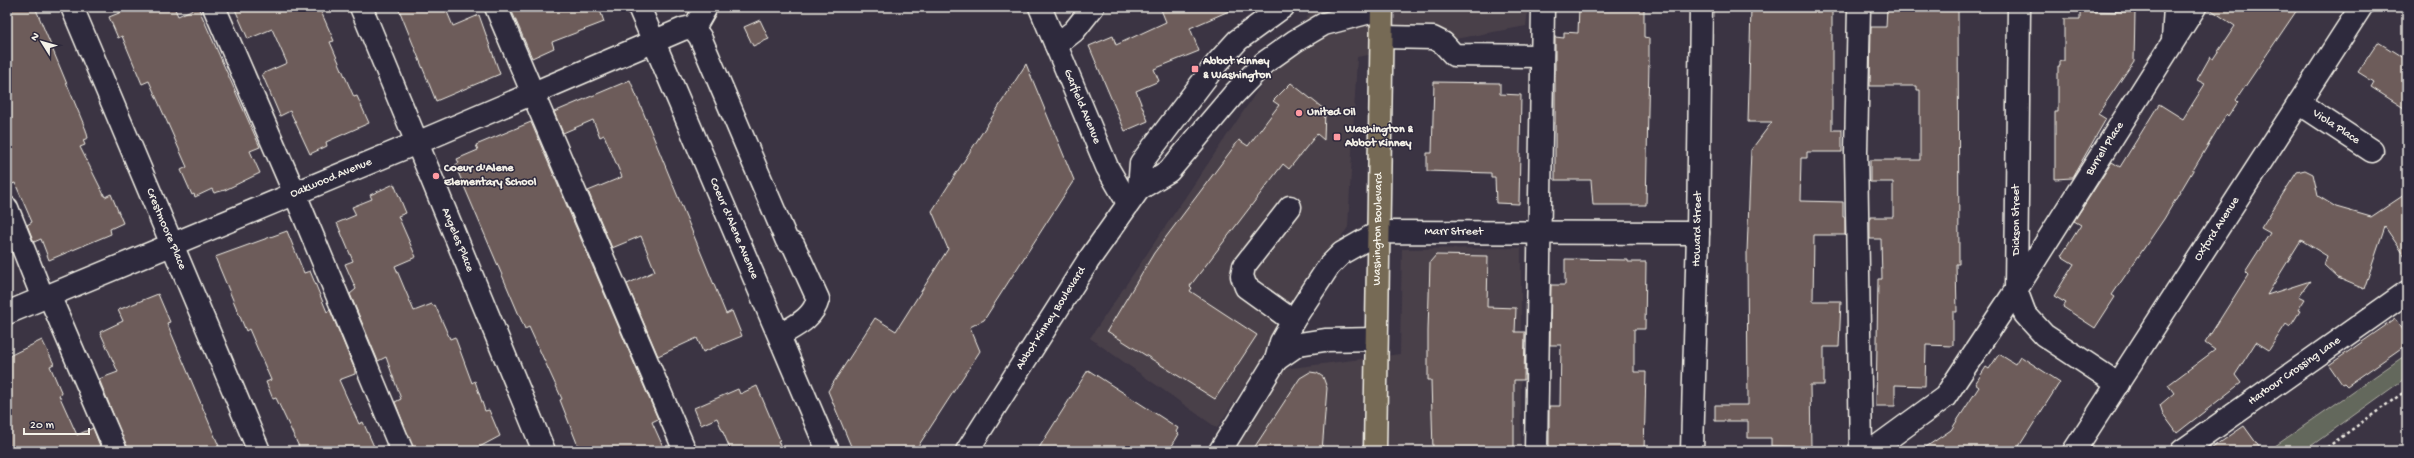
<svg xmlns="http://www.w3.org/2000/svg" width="2414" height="458" font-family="'Gochi Hand',sans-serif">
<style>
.built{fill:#4a404a}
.green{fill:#64685b;stroke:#acaca2}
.building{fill:#6d5c5a;stroke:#f4f1e8}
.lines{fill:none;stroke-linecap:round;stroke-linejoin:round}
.minor-casing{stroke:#f4f1e8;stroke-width:25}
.major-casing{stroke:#f4f1e8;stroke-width:25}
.path{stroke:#f4f1e8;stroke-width:2.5;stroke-dasharray:3 3;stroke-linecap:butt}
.minor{stroke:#2f2a3d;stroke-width:22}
.major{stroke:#766a55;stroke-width:22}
.poi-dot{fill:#ff9aa2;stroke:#2f2a3d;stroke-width:1.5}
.labels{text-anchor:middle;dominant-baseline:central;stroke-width:3;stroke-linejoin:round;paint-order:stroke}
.poi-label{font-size:12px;font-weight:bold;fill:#f4f1e8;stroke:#2f2a3d;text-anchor:start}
.street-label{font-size:12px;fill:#f4f1e8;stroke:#2f2a3d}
</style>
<rect width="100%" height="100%" fill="#3b3443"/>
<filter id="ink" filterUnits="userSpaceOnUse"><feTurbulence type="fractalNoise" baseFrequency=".025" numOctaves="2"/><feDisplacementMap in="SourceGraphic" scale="8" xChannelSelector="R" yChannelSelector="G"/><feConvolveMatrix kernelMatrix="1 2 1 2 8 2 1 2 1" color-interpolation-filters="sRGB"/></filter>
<g filter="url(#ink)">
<g class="built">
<path d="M 1314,7 L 1528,7 L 1526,26 L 1357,57 L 1348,227 L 1217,428 L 1090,338 Z"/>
<path d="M 1521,248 L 1521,451 L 1235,451 L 1284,369 L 1400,354 L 1402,249 Z"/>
</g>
<path class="green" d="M 2407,354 L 2407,377 L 2304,451 L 2268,451 Z"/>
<g class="building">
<path d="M 7,7 L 35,7 L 86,130 L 88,138 L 83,140 L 85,145 L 80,147 L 105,197 L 111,194 L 123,223 L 110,229 L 111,234 L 49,260 L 41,239 L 34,242 L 27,225 L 32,222 L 15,183 L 12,184 L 7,171 Z"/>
<path d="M 134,7 L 174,7 L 178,16 L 198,7 L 260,147 L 250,151 L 260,173 L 225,190 L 214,193 L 212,189 L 195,197 L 194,194 L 192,195 L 181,170 L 187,167 L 149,81 L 142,84 L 122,36 L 118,38 L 109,17 Z"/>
<path d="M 234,7 L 319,7 L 334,41 L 330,42 L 354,97 L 357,96 L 369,123 L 326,142 L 327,146 L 310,154 L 290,111 L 280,116 L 262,74 L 287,63 L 272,29 L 248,39 Z"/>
<path d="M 398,7 L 445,7 L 453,26 L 479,15 L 500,74 L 436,101 Z"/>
<path d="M 510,7 L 599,7 L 604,22 L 552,42 L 554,48 L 532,58 Z"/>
<path d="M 1160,7 L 1238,7 L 1190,28 L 1199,51 L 1154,69 L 1159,81 L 1136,91 L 1148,121 L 1125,131 L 1089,46 L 1113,36 L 1116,45 L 1166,22 Z"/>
<path d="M 1579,7 L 1644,7 L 1644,37 L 1649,38 L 1649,62 L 1646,205 L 1593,205 L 1591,180 L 1555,180 L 1555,37 L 1564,38 L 1564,32 L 1578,33 Z"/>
<path d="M 1751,7 L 1832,7 L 1832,130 L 1842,130 L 1842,152 L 1807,152 L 1807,158 L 1801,158 L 1800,201 L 1843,202 L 1843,217 L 1845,217 L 1845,235 L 1814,235 L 1813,301 L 1841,301 L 1839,347 L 1824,347 L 1824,385 L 1810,385 L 1811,447 L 1771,446 L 1771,438 L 1748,438 L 1748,421 L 1715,421 L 1715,405 L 1748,405 L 1747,252 L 1751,150 L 1772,122 L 1748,122 Z"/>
<path d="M 1887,7 L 1958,7 L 1959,264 L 1956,264 L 1957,312 L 1953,312 L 1953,346 L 1926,345 L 1925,386 L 1895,385 L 1895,406 L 1876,406 L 1878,279 L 1882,279 L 1881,239 L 1870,239 L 1870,217 L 1893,217 L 1893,182 L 1870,182 L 1870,160 L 1920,160 L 1920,90 L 1917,90 L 1917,86 L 1870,86 L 1871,27 L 1886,27 Z"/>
<path d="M 2207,7 L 2299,7 L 2236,100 L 2238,102 L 2228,117 L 2226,115 L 2164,219 L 2112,295 L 2115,297 L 2095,328 L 2063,307 L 2066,303 L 2054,296 L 2074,264 L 2061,256 L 2081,225 L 2074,221 L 2112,162 L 2120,167 L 2159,104 L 2183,119 L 2205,84 L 2197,80 L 2210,57 L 2213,59 L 2235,26 Z"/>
<path d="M 2080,11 L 2135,12 L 2134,61 L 2098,114 L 2106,119 L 2072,178 L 2055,179 L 2055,112 L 2058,112 L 2058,66 L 2060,66 L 2060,61 L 2064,61 L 2064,19 L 2080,19 Z"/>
<path d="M 760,20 L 769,39 L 753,46 L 744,27 Z"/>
<path d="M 2378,42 L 2407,60 L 2407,110 L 2371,87 L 2374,82 L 2358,72 Z"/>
<path d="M 1026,64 L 1074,180 L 984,320 L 970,327 L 980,351 L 915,451 L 853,451 L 828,391 L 875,318 L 896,331 L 948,249 L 932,211 Z"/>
<path d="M 630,80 L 726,314 L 732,311 L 742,336 L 703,352 L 697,338 L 658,356 L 627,284 L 655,271 L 641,236 L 612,248 L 588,191 L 622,177 L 604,135 L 600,137 L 593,120 L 563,133 L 554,112 Z"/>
<path d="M 1434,82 L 1500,83 L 1500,94 L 1521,95 L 1519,204 L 1496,203 L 1495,177 L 1491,177 L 1491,173 L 1427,171 L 1427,153 L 1432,153 Z"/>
<path d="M 1291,83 L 1325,110 L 1324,140 L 1317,134 L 1289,169 L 1283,164 L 1190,286 L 1192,288 L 1190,291 L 1257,335 L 1215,399 L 1107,331 L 1154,253 L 1239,140 L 1248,146 L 1279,105 L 1273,101 Z"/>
<path d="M 531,122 L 658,419 L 652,422 L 665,451 L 580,451 L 560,400 L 562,399 L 529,327 L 525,329 L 455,165 L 459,163 L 457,159 L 478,150 L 476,145 Z"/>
<path d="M 2305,170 L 2313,174 L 2318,196 L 2336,207 L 2371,217 L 2407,193 L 2407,259 L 2385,227 L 2364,289 L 2338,278 L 2324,265 L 2327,256 L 2301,240 L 2267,295 L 2310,281 L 2299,296 L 2305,299 L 2298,310 L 2300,311 L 2290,327 L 2286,324 L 2269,350 L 2256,342 L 2235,375 L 2241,383 L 2177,433 L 2163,414 L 2160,405 L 2174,393 L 2168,385 L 2215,350 L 2205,343 L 2248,275 L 2245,272 L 2270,233 L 2261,228 L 2297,172 Z"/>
<path d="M 394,184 L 406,213 L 398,216 L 416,257 L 395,266 L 414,311 L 432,304 L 433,306 L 435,305 L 450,339 L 455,337 L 472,383 L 475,381 L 485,411 L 489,410 L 500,436 L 472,451 L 414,451 L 395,402 L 401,399 L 386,357 L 378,361 L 350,294 L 356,289 L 345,264 L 353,261 L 337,223 L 356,215 L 352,207 L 372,199 L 370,195 Z"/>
<path d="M 287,231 L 304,273 L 310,271 L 327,312 L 330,310 L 355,370 L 355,374 L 339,380 L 359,424 L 363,422 L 376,451 L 301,451 L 276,398 L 273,399 L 266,382 L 271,380 L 249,329 L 246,331 L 215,257 Z"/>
<path d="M 1436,255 L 1488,256 L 1487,307 L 1516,308 L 1515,332 L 1525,332 L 1524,380 L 1514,380 L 1514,451 L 1433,451 L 1431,380 L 1428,380 L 1428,331 L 1430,262 Z"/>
<path d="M 1565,259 L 1628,260 L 1628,262 L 1646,262 L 1645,329 L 1634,329 L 1634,372 L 1646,372 L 1644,451 L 1549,451 L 1549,406 L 1560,406 L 1561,345 L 1550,345 L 1551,285 L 1565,285 Z"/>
<path d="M 158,294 L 170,322 L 167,323 L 221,451 L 128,451 L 99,379 L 118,372 L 100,332 L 123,321 L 118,310 Z"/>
<path d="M 2395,319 L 2407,335 L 2407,344 L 2347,386 L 2344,383 L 2342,384 L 2329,365 Z"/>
<path d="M 42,340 L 54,364 L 50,366 L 62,394 L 59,395 L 77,435 L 93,428 L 102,451 L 7,451 L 7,357 Z"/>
<path d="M 1999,354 L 2015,364 L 2020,356 L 2060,382 L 2016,451 L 1920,451 L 1951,430 L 1979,387 L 1975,384 L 1986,367 L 1989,369 Z"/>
<path d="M 1088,370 L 1178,428 L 1176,432 L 1179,434 L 1169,451 L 1037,451 Z"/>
<path d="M 1310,372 L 1317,373 L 1323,377 L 1327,388 L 1322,451 L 1252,451 L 1300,378 Z"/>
<path d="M 757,386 L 780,440 L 778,441 L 781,447 L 771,451 L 731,451 L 717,418 L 701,425 L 694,408 L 738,389 L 740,394 Z"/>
<path d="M 2244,426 L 2262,451 L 2208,451 Z"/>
</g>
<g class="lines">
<g class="minor-casing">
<g id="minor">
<path id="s1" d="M 72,7 L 259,451"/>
<path d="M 214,7 L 295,194 L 402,451"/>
<path id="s2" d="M 361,7 L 544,451"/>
<path d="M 496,7 L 685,451"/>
<path id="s3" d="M 639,7 L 828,451"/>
<path id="s4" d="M 1040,7 L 1107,167 L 1128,203"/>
<path d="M 1859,7 L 1856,151 L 1861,451"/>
<path d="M 2019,7 L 2016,290 L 2025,314 L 2044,335 L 2118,384"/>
<path d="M 694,28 L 706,7"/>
<path d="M 1382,37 L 1433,38 L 1443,43 L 1454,55 L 1542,56"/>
<path d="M 2173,40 L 2175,7"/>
<path d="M 1056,45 L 1074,31 L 1093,7"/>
<path id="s5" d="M 2299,103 L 2372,151"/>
<path d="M 1139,189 L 1141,163 L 1217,63 L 1238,40 L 1283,7"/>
<path d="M 1290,207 L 1244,266 L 1242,276 L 1246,287 L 1293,321"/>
<path d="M 7,208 L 43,298"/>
<path d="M 49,295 L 116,451"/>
<path id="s6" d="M 7,313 L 431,137 L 683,29 L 692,27 L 700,37 L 787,241 L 793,244 L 818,299 C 813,318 797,325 780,335"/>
<path d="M 1276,360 L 1299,344 L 1325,340 L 1376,339"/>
<path id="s7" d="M 967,451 L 1088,261 L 1139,189 L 1169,171 L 1234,94 L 1264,63 L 1295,41 L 1324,24 L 1382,9"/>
<path id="s8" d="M 1220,451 L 1276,360 L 1281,342 L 1293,321 L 1329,266 L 1342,253 L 1379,232 L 1698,233"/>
<path d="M 1536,451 L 1543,7"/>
<path id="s9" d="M 1692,451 L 1698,233 L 1701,7"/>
<path id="s10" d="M 1871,451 L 1945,397 L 2016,290 L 2195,7"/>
<path id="s11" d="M 2074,451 L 2361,7"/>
<path id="s12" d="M 2182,451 L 2407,292"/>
</g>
</g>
<g class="major-casing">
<g id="major">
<path id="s13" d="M 1375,451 L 1382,7"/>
</g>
</g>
<path class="path" d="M 2322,451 L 2407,390"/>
<use href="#minor" class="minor"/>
<use href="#major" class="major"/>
</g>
</g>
<g class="poi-dot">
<rect x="1191" y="65" width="8" height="8" rx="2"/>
<circle cx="1299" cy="113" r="4"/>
<rect x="1333" y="133" width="8" height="8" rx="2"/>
<circle cx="436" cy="176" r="4"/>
</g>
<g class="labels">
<g class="poi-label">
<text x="1203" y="62">Abbot Kinney<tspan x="1203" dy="14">&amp; Washington</tspan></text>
<text x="1307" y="113">United Oil</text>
<text x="1345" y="130">Washington &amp;<tspan x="1345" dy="14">Abbot Kinney</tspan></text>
<text x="444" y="169">Coeur d'Alene<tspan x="444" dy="14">Elementary School</tspan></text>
</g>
<g class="street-label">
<text stroke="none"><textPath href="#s4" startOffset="108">Garfield Avenue</textPath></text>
<text stroke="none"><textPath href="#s5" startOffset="44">Viola Place</textPath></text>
<text stroke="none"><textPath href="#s10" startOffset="387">Burrell Place</textPath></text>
<text stroke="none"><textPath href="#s6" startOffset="351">Oakwood Avenue</textPath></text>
<text transform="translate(2017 220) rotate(-90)">Dickson Street</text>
<text stroke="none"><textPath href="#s1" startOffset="241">Crestmoore Place</textPath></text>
<text stroke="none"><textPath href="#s3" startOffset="241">Coeur d'Alene Avenue</textPath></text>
<text stroke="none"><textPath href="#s13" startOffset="222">Washington Boulevard</textPath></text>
<text stroke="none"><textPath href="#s9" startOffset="222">Howard Street</textPath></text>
<text stroke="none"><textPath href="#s11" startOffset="264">Oxford Avenue</textPath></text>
<text stroke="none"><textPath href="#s8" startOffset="351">Marr Street</textPath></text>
<text stroke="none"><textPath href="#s2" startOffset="252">Angeles Place</textPath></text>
<text stroke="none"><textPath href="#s7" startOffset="157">Abbot Kinney Boulevard</textPath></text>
<text stroke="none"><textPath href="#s12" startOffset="138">Harbour Crossing Lane</textPath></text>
</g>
</g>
<rect width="2414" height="458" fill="none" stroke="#2f2a3d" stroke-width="24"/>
<rect x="12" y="12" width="2390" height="434" fill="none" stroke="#f4f1e8" stroke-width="1.5" filter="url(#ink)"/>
<g transform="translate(42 42) rotate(307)" stroke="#2f2a3d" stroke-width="3" paint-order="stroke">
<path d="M0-3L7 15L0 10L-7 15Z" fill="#f4f1e8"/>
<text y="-6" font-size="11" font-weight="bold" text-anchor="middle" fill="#f4f1e8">N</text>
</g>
<path d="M24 428v6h65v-6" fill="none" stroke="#f4f1e8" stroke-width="2"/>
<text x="30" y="428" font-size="12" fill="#f4f1e8" stroke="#2f2a3d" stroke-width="3" paint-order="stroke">20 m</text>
</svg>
